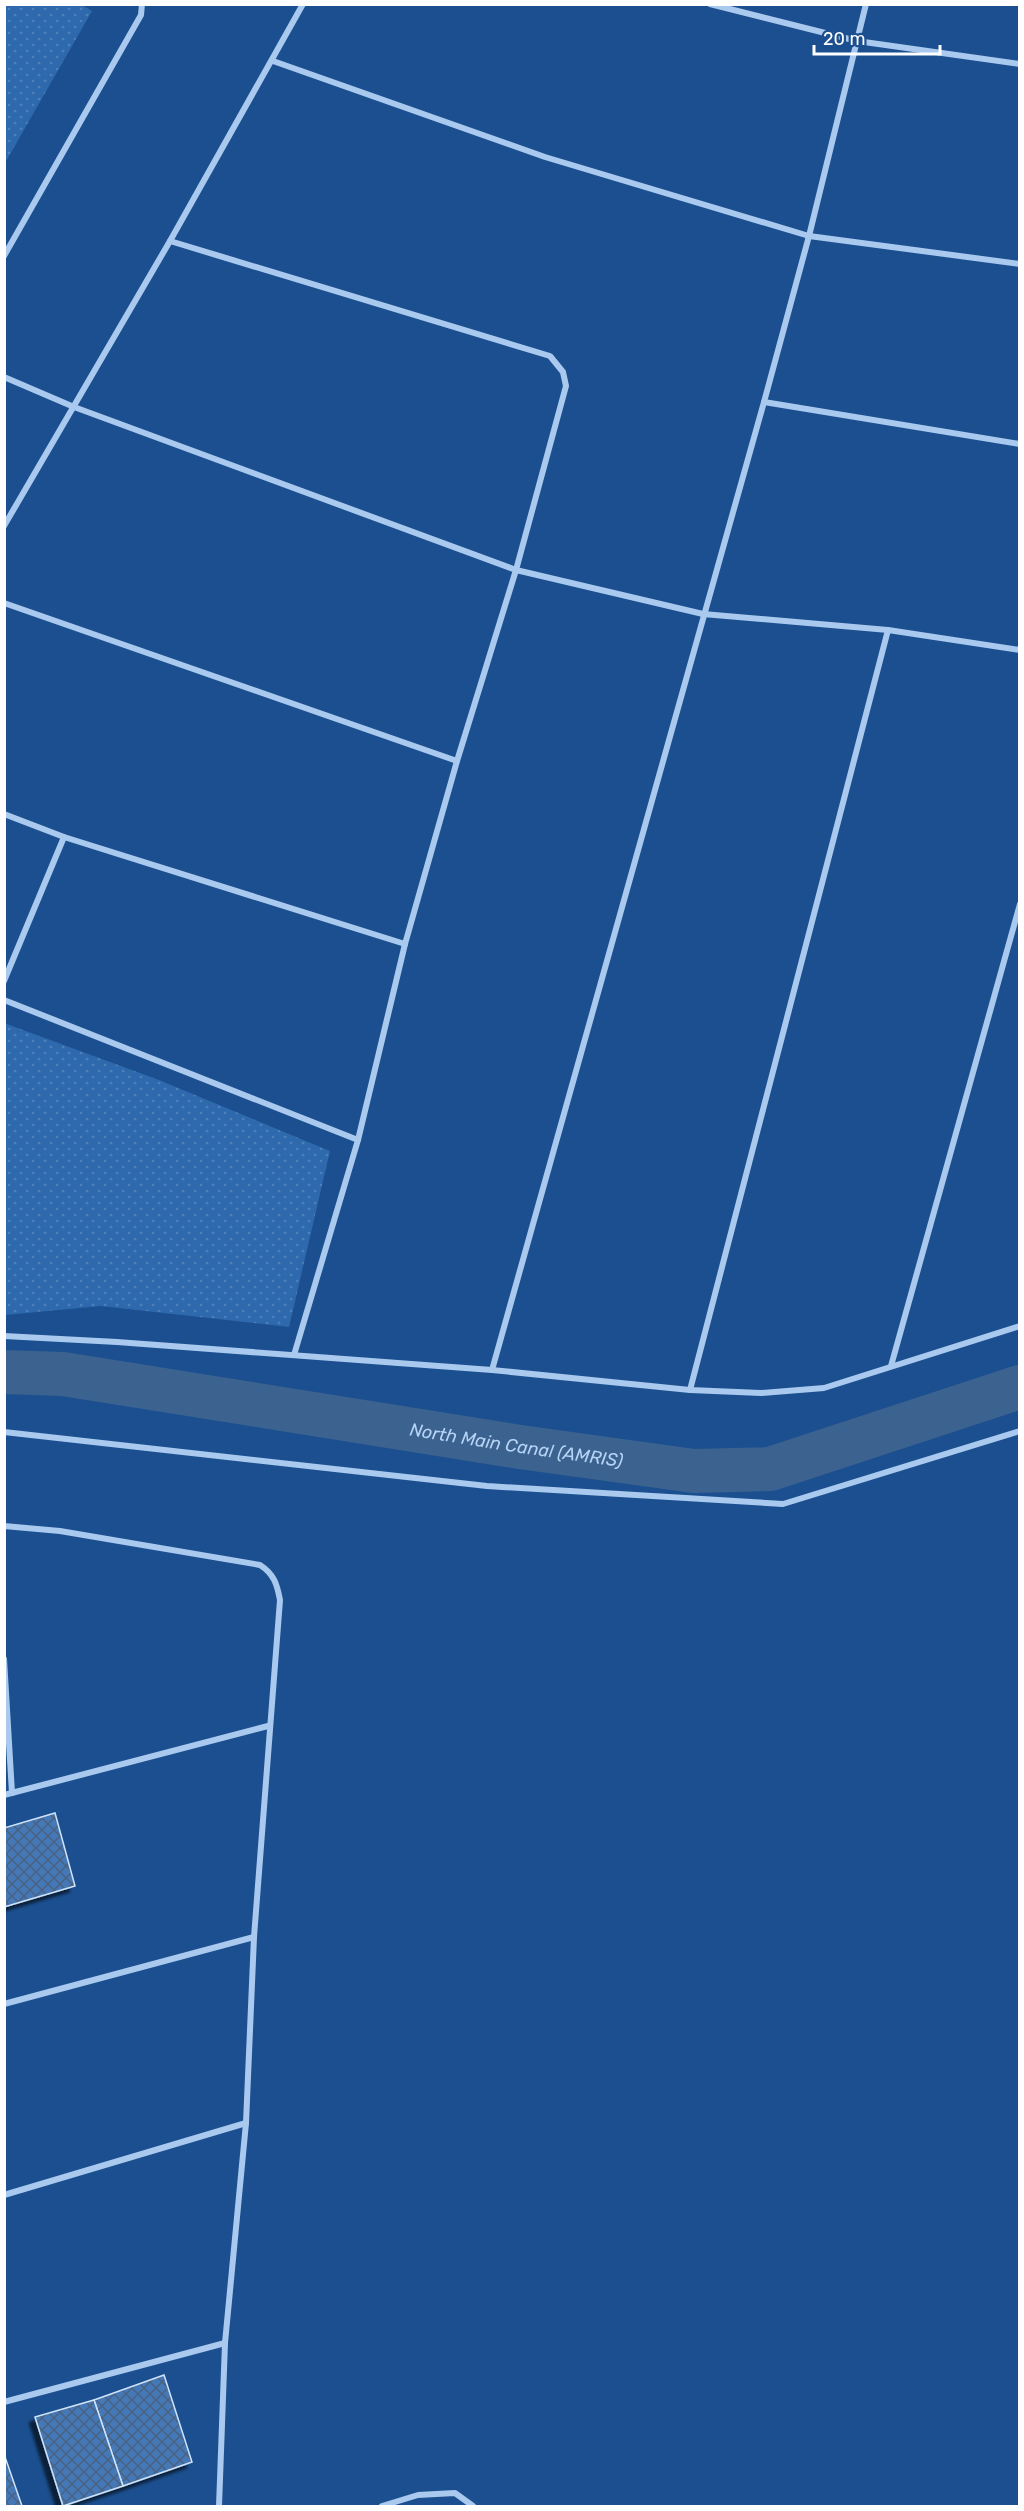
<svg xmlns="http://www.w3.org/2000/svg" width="1024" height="2511" font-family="Rubik,sans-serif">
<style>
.park{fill:url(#park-dots)}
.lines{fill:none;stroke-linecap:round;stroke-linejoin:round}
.canal{stroke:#3c6290;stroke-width:44}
.building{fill:url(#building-cross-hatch);stroke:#cfe3fa;stroke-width:1.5;filter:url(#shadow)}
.street{stroke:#a9c9ee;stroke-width:6}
.labels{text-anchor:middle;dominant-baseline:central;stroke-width:5;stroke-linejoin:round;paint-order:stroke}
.water-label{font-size:18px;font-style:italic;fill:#b5d3f5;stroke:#1b4f8f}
</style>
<defs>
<pattern id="park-dots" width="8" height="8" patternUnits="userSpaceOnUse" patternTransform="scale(1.5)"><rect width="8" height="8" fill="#2e69ad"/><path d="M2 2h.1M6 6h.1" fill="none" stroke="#4d80b9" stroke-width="1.8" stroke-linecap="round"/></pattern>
<pattern id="building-cross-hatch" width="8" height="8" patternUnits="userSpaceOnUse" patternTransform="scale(1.5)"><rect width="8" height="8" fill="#4478b7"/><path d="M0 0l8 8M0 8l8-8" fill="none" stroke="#486282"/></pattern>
<filter id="shadow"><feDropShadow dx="-5.5" dy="5.5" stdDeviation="1.5" flood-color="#0009"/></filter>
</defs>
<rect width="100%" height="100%" fill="#1b4f8f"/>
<g class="park">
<path d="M 5,4 L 82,5 L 92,11 L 5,163 Z"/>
<path d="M 4,1023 L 159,1080 L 330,1151 L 289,1327 L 101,1306 L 5,1315 Z"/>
</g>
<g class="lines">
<path class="canal" id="s1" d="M 4,1372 L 63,1374 L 520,1447 L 694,1471 L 770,1469 L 1020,1387"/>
</g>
<g class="building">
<path d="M 55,1813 L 75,1886 L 4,1907 L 4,1828 Z"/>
<path d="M 164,2375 L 192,2462 L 123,2486 L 94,2400 Z"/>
<path d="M 94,2400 L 123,2486 L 63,2506 L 35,2417 Z"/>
<path d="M 4,2454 L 22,2506 L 4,2506 Z"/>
</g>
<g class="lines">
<g class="street">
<path d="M 710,4 L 857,41 L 1020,64"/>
<path d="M 273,61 L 545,157 L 809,236 L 1020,264"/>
<path d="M 170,241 L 550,356 L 563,372 L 566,386 L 516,570 L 457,761 L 405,944 L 358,1140 L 294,1355"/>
<path d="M 4,256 L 141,15 L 142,4"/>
<path d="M 4,377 L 74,407 L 516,570 L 703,614 L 888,630 L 1020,650"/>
<path d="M 764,402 L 1020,444"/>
<path d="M 4,526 L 170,241 L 303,4"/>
<path d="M 4,603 L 457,761"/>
<path d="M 4,814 L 64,837 L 405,944"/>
<path d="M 4,981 L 64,837"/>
<path d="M 4,1000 L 358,1140"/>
<path d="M 4,1336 L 117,1342 L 492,1370 L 690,1390 L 761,1393 L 824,1388 L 1020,1326"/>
<path d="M 891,1366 L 1020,904"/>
<path d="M 492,1370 L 764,402 L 809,236 L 866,4"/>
<path d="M 690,1390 L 888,630"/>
<path d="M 4,1432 L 487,1486 L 783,1504 L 1020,1431"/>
<path d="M 4,1526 L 60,1531 L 260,1565 C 274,1574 277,1584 280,1600 L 254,1937 L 246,2123 L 225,2343 L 219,2506"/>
<path d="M 4,1659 L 12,1793"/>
<path d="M 4,1795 L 268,1726"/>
<path d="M 4,2004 L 254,1937"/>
<path d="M 4,2195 L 246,2123"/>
<path d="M 4,2402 L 225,2343"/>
<path d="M 382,2506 L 418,2495 L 455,2493 L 473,2506"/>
</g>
</g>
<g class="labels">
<g class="water-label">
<text stroke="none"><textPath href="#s1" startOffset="518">North Main Canal (AMRIS)</textPath></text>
</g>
</g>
<rect width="1024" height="2511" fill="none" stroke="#ffffff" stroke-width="12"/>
<path d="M814 45v9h126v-9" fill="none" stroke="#ffffff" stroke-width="3"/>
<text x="823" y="45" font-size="18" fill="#ffffff" stroke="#1b4f8f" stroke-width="4.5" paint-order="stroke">20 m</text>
</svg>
